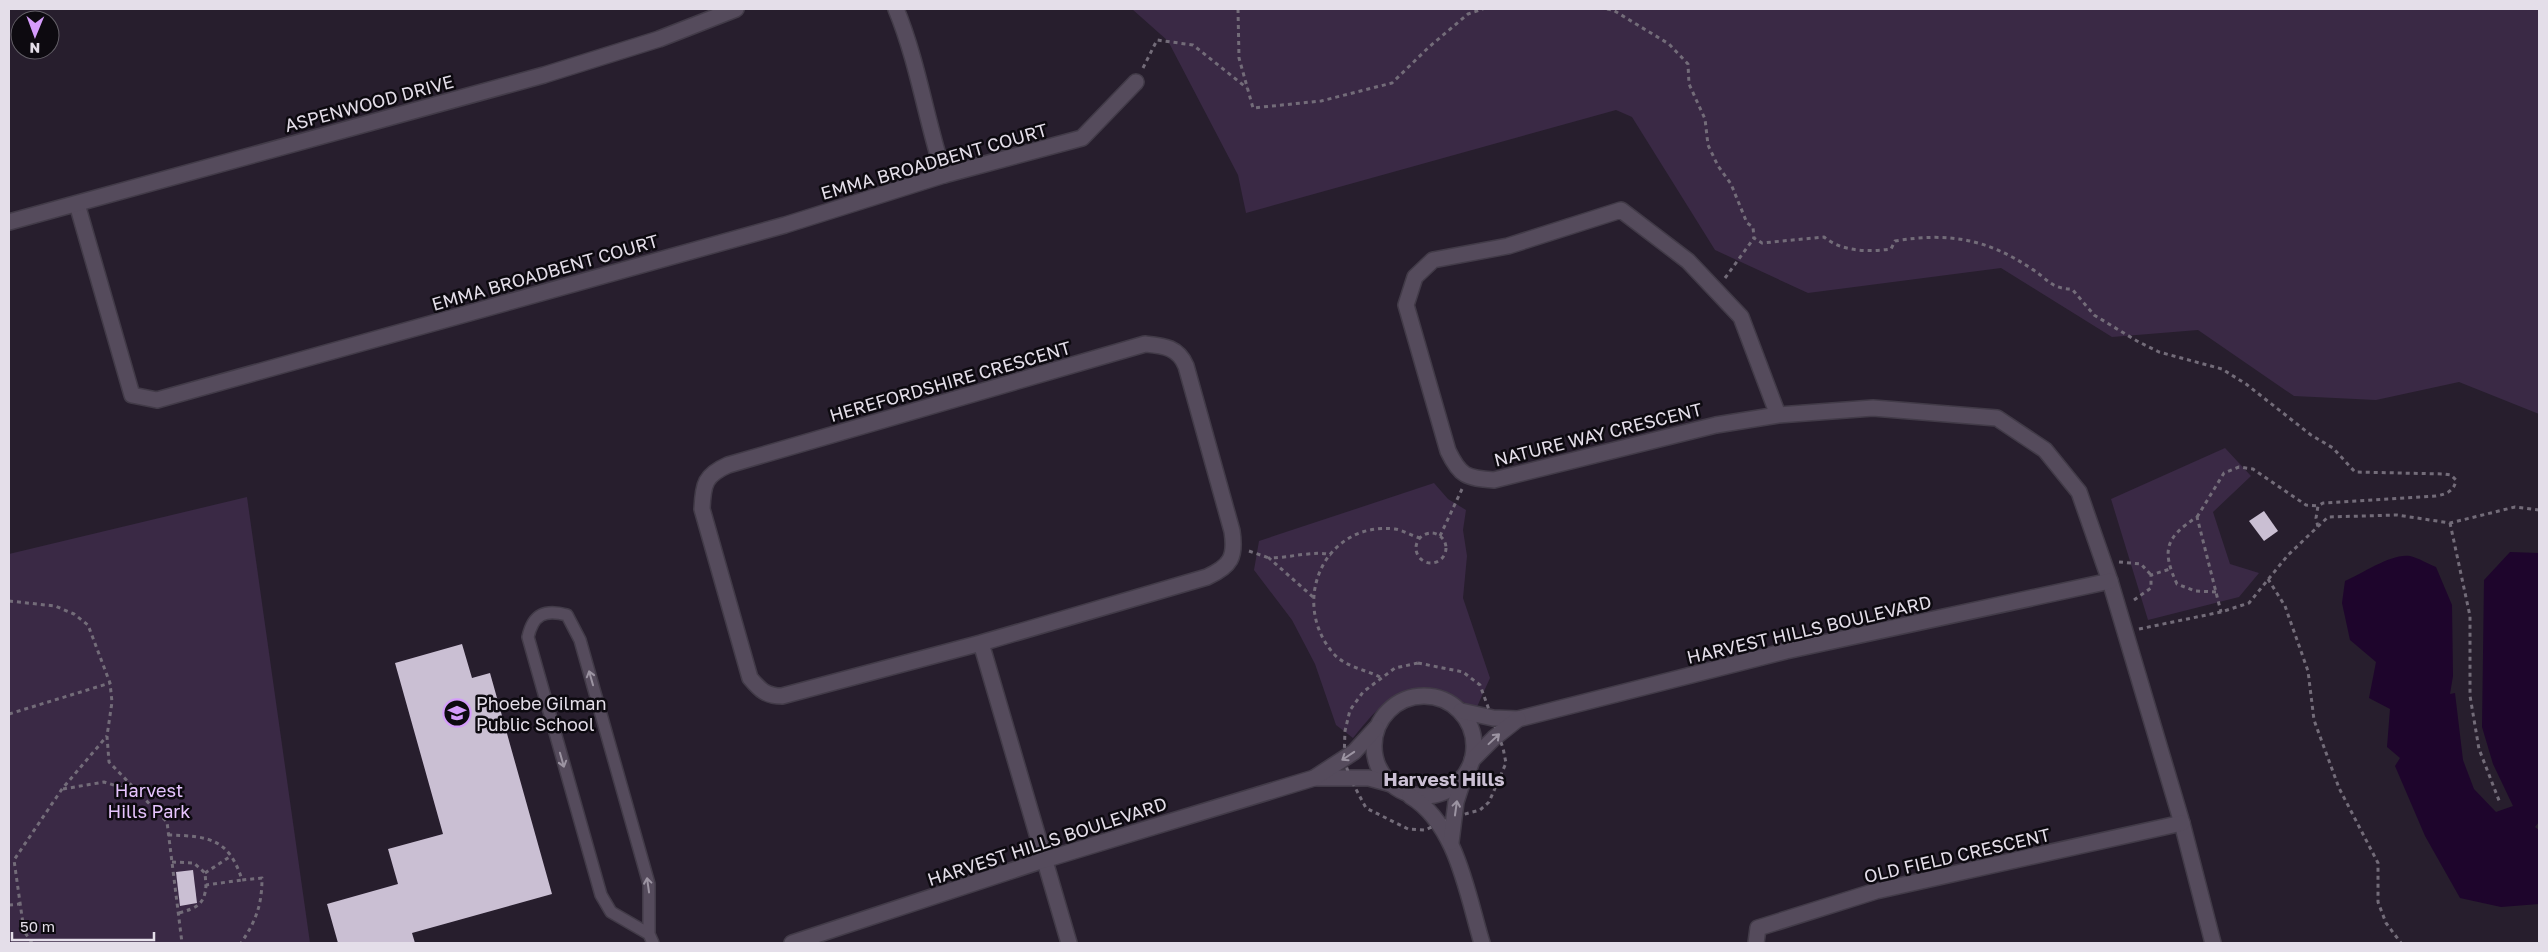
<svg xmlns="http://www.w3.org/2000/svg" width="2548" height="952" font-family="'Golos Text',sans-serif">
<style>
.green{fill:#3a2945}
.water{fill:#1e052c}
.building{fill:#cabfd3}
.lines{fill:none;stroke-linecap:round;stroke-linejoin:round}
.service-casing{stroke:#423b48;stroke-width:14}
.minor-casing{stroke:#423b48;stroke-width:18}
.path{stroke:#736c79;stroke-width:3;stroke-dasharray:4 4;stroke-linecap:butt}
.service{stroke:#554b5c;stroke-width:11}
.minor{stroke:#554b5c;stroke-width:15}
.oneway{stroke:#9c94a2}
.labels{text-anchor:middle;dominant-baseline:central;stroke-width:5;stroke-linejoin:round;paint-order:stroke}
.street-label{font-size:18px;fill:#e4dee9;stroke:#0d0a10}
.poi-label{font-size:18px;fill:#e4dee9;stroke:#0d0a10;text-anchor:start}
.park-label{font-size:18px;fill:#e6c4fe;stroke:#0d0a10}
.neighbourhood-label{font-size:19px;font-weight:bold;fill:#cbc0d4;stroke:#0d0a10}
</style>
<rect width="100%" height="100%" fill="#271e2d"/>
<g class="green">
<path d="M 1132,9 L 2539,9 L 2539,414 L 2459,382 L 2376,400 L 2294,396 L 2198,330 L 2112,337 L 2001,268 L 1808,293 L 1715,250 L 1632,117 L 1616,110 L 1246,213 L 1238,175 L 1168,41 Z"/>
<path d="M 2225,448 L 2251,476 L 2213,512 L 2230,564 L 2259,573 L 2239,597 L 2148,620 L 2111,499 Z"/>
<path d="M 1434,483 L 1448,499 L 1466,510 L 1463,530 L 1467,556 L 1463,598 L 1490,678 L 1476,709 C 1416,673 1394,686 1353,738 L 1336,725 L 1315,664 L 1292,620 L 1254,570 L 1259,541 Z"/>
<path d="M 247,497 L 310,943 L 9,943 L 9,554 Z"/>
</g>
<path class="water" d="M 2510,552 L 2539,553 L 2539,822 L 2535,827 L 2539,830 L 2539,904 L 2501,907 L 2460,898 L 2425,836 L 2395,766 L 2400,758 L 2387,747 L 2390,709 L 2369,698 L 2376,662 L 2350,640 L 2342,603 L 2345,581 C 2363,573 2392,553 2410,556 C 2419,558 2428,564 2436,567 L 2452,605 L 2453,676 L 2450,694 L 2455,693 L 2463,760 L 2474,789 L 2496,812 L 2513,806 L 2493,764 L 2482,727 L 2484,580 Z"/>
<g class="building">
<path d="M 2264,511 L 2278,531 L 2264,541 L 2249,521 Z"/>
<path d="M 462,644 L 472,678 L 490,673 L 552,894 L 412,933 L 415,943 L 338,943 L 327,904 L 398,884 L 388,849 L 443,834 L 395,663 Z"/>
<path d="M 193,870 L 197,903 L 180,906 L 176,872 Z"/>
</g>
<g class="lines">
<g class="service-casing">
<path id="service" d="M 649,934 L 611,912 L 601,895 L 528,637 C 533,614 545,609 567,615 L 580,640 L 649,884 L 649,934 L 653,943"/>
</g>
<g class="minor-casing">
<g id="minor">
<path d="M 896,9 C 918,62 926,120 944,175"/>
<path d="M 77,204 L 132,395 L 157,400 L 785,225 L 944,175 L 1082,138 L 1136,82"/>
<path d="M 9,222 L 544,75 L 659,39 L 736,9"/>
<path d="M 1778,415 L 1741,317 L 1688,261 L 1621,210 L 1508,246 L 1433,260 L 1415,277 L 1406,305 L 1448,451 C 1460,476 1466,478 1494,480 L 1716,425 L 1778,415 L 1873,408 L 1997,418 L 2045,450 L 2079,492 L 2110,581 L 2182,823 L 2213,943"/>
<path d="M 981,643 L 782,696 C 766,696 760,690 750,678 L 702,509 C 703,484 705,475 728,465 L 1145,344 C 1164,346 1178,347 1186,366 L 1232,531 C 1236,557 1231,566 1207,577 L 981,643 L 1069,943"/>
<circle cx="1424" cy="746" r="50"/>
<path d="M 1461,711 L 1493,718 L 1518,719 L 1786,651 L 2110,581"/>
<path d="M 1472,760 L 1494,738 L 1518,719"/>
<path d="M 1314,778 L 1369,778 L 1391,784"/>
<path d="M 1410,796 C 1457,824 1467,894 1482,943"/>
<path d="M 1451,842 L 1456,802 L 1464,777"/>
<path d="M 792,943 L 1044,860 L 1314,778 L 1354,752 L 1376,728"/>
<path d="M 1756,943 L 1758,928 L 1876,891 L 2182,823"/>
</g>
</g>
<g class="path">
<path d="M 1238,9 L 1239,58 L 1253,108 L 1321,101 L 1392,83 L 1429,47 L 1468,14 L 1483,9"/>
<path d="M 1607,9 L 1613,10 L 1669,44 L 1688,64 L 1689,84 L 1705,119 L 1708,145 L 1718,166 L 1731,184 L 1747,223 L 1753,227 L 1754,238 L 1762,243 L 1824,237 C 1842,252 1869,252 1891,249 L 1895,241 C 1949,232 1987,239 2032,269 C 2048,279 2051,289 2072,289 L 2094,315 L 2137,341 L 2159,352 L 2222,369 L 2246,384 L 2311,435 L 2333,448 L 2355,472 L 2444,474 L 2451,475 L 2456,480 C 2454,491 2447,494 2436,496 L 2323,503 L 2318,506 L 2316,518 L 2318,527"/>
<path d="M 1143,68 L 1157,40 L 1193,45 L 1247,88"/>
<path d="M 1725,278 L 1754,238"/>
<path d="M 2197,517 L 2224,473 L 2239,467 L 2253,469 L 2306,505 L 2318,506"/>
<path d="M 2450,523 L 2470,616 L 2470,696 L 2479,749 L 2500,803"/>
<circle cx="1431" cy="548" r="15"/>
<path d="M 1440,536 L 1462,489"/>
<path d="M 1249,551 L 1269,558"/>
<path d="M 2119,562 L 2141,564 L 2151,575"/>
<path d="M 2268,579 L 2285,606 L 2308,671 L 2314,720 L 2339,788 L 2378,863 L 2378,902 L 2386,923 L 2401,943"/>
<path d="M 2216,592 L 2195,591 L 2177,584 C 2161,550 2166,537 2197,517 L 2221,612"/>
<path d="M 1313,597 L 1269,558 C 1288,558 1317,550 1331,555"/>
<path d="M 2134,600 L 2151,588 L 2151,575 L 2170,569"/>
<path d="M 9,601 L 55,606 L 74,614 L 88,625 L 110,683 L 112,702 L 107,736 L 109,762 L 167,822 L 182,943"/>
<path d="M 2139,629 L 2221,612 L 2249,603 L 2288,555 L 2328,517 L 2397,515 L 2450,523 L 2515,507 L 2539,510"/>
<path d="M 1418,663 L 1463,672 L 1480,685 L 1503,748 L 1506,763 L 1489,802 L 1480,810 L 1454,817 L 1425,830 L 1408,829 L 1366,808 L 1350,778 L 1344,759 L 1345,731 L 1350,710 L 1363,692 L 1395,668 Z"/>
<path d="M 1380,677 C 1364,669 1345,667 1333,653 C 1289,601 1325,521 1395,529 C 1403,530 1412,536 1420,538"/>
<path d="M 9,714 L 110,683"/>
<path d="M 63,789 L 104,782 L 139,793"/>
<path d="M 168,835 C 208,836 229,838 242,880 L 262,878 C 262,905 256,921 241,943"/>
<path d="M 172,862 L 194,863 L 205,873 L 206,885 L 242,880"/>
<path d="M 205,873 L 231,856"/>
<path d="M 9,905 L 20,904"/>
<path d="M 179,913 C 196,908 205,905 206,885"/>
<path d="M 32,943 L 24,931 L 14,860 L 62,789 L 107,736"/>
</g>
<use href="#service" class="service"/>
<use href="#minor" class="minor"/>
</g>
<defs><path id="oneway-shaft" d="M-6 0H5M1.5-3L5.5 0L1.5 3" fill="none" stroke-width="1.6" stroke-linecap="round" stroke-linejoin="round" transform="scale(1.25)"/></defs>
<g class="oneway">
<use href="#oneway-shaft" transform="translate(591 678) rotate(-106)"/>
<use href="#oneway-shaft" transform="translate(1494 739) rotate(-43)"/>
<use href="#oneway-shaft" transform="translate(1348 756) rotate(146)"/>
<use href="#oneway-shaft" transform="translate(562 760) rotate(74)"/>
<use href="#oneway-shaft" transform="translate(1456 808) rotate(-82)"/>
<use href="#oneway-shaft" transform="translate(648 885) rotate(-98)"/>
</g>
<defs>
<g id="school-ring" transform="scale(1.4375)"><circle r="9.5" fill="#0d0a10" stroke="#d59cfb" stroke-width="1.5"/><path d="M0-5L7-2L0 1L-7-2ZM-4 1L0 2.5L4 1V4Q0 6-4 4Z" fill="#d59cfb"/></g>
</defs>
<g fill-rule="evenodd">
<use href="#school-ring" x="457" y="713"/>
</g>
<g class="labels">
<g class="street-label">
<text transform="translate(369 103) rotate(-15)">ASPENWOOD DRIVE</text>
<text transform="translate(934 161) rotate(-16)">EMMA BROADBENT COURT</text>
<text transform="translate(545 272) rotate(-16)">EMMA BROADBENT COURT</text>
<text transform="translate(950 381) rotate(-16)">HEREFORDSHIRE CRESCENT</text>
<text transform="translate(1598 434) rotate(-14)">NATURE WAY CRESCENT</text>
<text transform="translate(1809 629) rotate(-13)">HARVEST HILLS BOULEVARD</text>
<text transform="translate(1047 841) rotate(-18)">HARVEST HILLS BOULEVARD</text>
<text transform="translate(1957 855) rotate(-13)">OLD FIELD CRESCENT</text>
</g>
<g class="poi-label">
<text x="476" y="703">Phoebe Gilman<tspan x="476" dy="21">Public School</tspan></text>
</g>
<g class="park-label">
<text x="149" y="790">Harvest<tspan x="149" dy="21">Hills Park</tspan></text>
</g>
<g class="neighbourhood-label">
<text x="1444" y="778">Harvest Hills</text>
</g>
</g>
<rect width="2548" height="952" fill="none" stroke="#e4dee9" stroke-width="20"/>
<g transform="translate(35 35) rotate(181)"><circle r="24" fill="#0d0a10" stroke="#635f67"/>
<path d="M0-4L9 19L0 12L-9 19Z" fill="#d59cfb"/>
<text y="-8" font-size="14" font-weight="bold" text-anchor="middle" fill="#e4dee9">N</text>
</g>
<path d="M12 932v8h142v-8" fill="none" stroke="#e4dee9" stroke-width="2.5"/>
<text x="20" y="932" font-size="15" fill="#e4dee9" stroke="#0d0a10" stroke-width="4" paint-order="stroke">50 m</text>
</svg>
